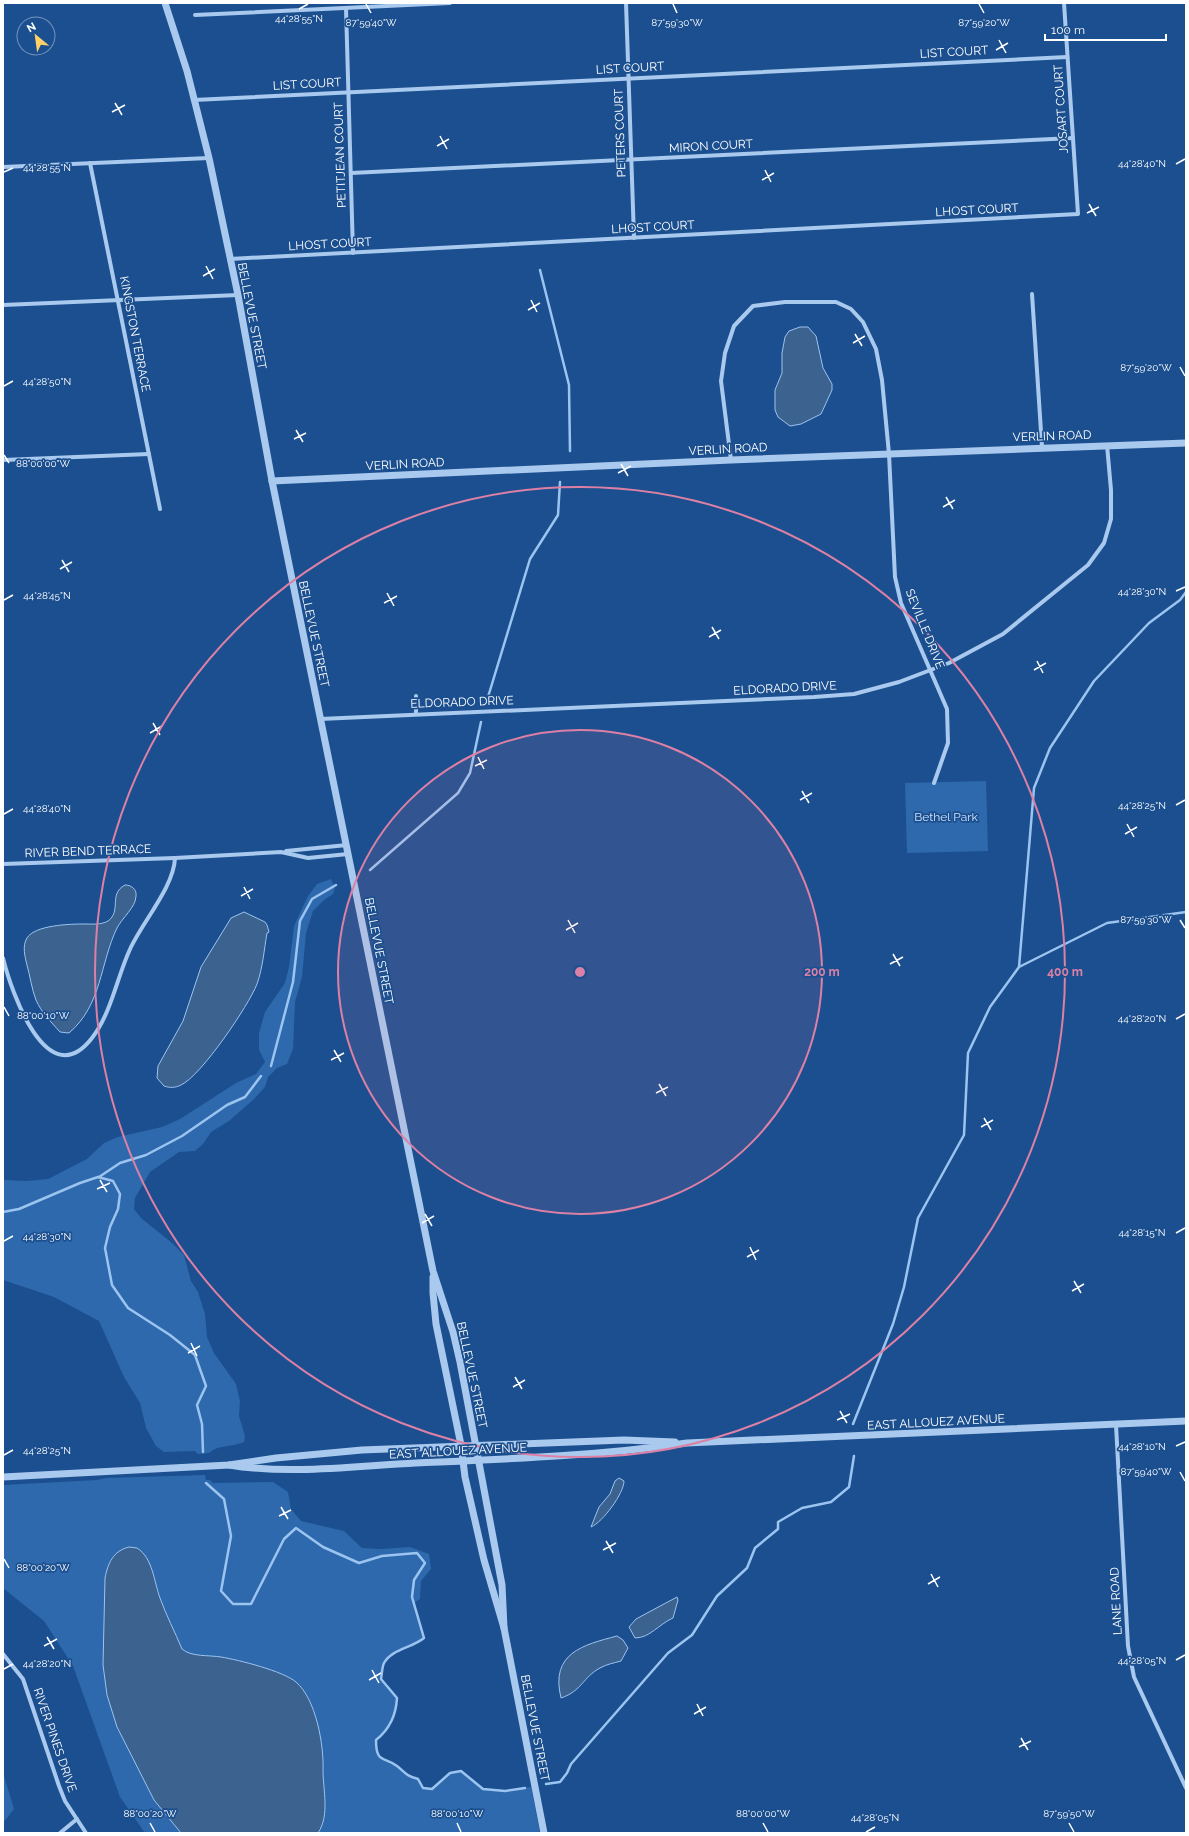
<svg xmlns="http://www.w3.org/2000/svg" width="1189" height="1836" font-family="Raleway,sans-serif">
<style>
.green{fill:#2e69ad}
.water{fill:#3c6290;stroke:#9cc4f0}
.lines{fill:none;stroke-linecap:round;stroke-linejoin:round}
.stream{stroke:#9cc4f0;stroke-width:2.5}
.minor{stroke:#a9c9ee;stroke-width:4}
.tertiary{stroke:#a9c9ee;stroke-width:7}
.ticks{fill:none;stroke:#fff;stroke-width:1.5}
.ring{fill:none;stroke:#dd80a5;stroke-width:2}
.labels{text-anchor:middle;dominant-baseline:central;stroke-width:3.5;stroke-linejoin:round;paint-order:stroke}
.street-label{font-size:12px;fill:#fff;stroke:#1b4f8f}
.park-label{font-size:12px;fill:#cfe3fa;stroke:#1b4f8f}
.ticks-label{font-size:10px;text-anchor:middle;fill:#fff;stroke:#1b4f8f;stroke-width:3.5;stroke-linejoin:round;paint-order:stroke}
.centre{fill:#dd80a5;stroke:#1b4f8f;stroke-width:2}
.ring-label{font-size:12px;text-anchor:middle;font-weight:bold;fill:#dd80a5;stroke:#1b4f8f;stroke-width:3.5;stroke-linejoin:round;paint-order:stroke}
</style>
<rect width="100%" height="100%" fill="#1b4f8f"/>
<g class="green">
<path d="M 986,781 L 988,851 L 907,853 L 905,783 Z"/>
<path d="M 331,879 L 335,888 L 333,894 L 324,900 L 313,911 L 306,933 L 302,977 L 295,1002 L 293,1049 L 287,1064 L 277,1068 L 268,1077 L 265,1087 L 254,1099 L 229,1121 L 211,1132 L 203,1144 L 195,1151 L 179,1152 L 150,1172 L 135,1198 L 134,1209 L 141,1218 L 172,1243 L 184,1255 L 191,1281 L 198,1292 L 205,1314 L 207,1337 L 214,1353 L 236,1384 L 240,1401 L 239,1416 L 245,1436 L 244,1442 C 233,1447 217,1445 209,1453 L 198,1454 L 195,1451 L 164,1452 L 156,1446 L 146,1428 L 140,1403 L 124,1377 L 99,1321 L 54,1297 L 3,1280 L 3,1180 L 27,1181 L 48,1179 L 87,1159 L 104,1143 L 118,1137 L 162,1127 L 180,1119 L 236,1083 L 256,1074 L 265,1062 L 259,1050 L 259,1033 L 265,1012 L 285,983 L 289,967 L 294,926 L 308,896 L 317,884 Z"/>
<path d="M 205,1475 L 206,1480 L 210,1480 L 213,1483 L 273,1482 L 288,1492 L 291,1509 L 301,1521 L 344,1531 L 362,1548 L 381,1549 L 410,1547 L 429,1554 L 431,1569 L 421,1581 L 420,1599 L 414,1603 L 424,1638 C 412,1648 392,1649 384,1663 C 382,1667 382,1674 381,1679 L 397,1698 C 396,1716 390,1729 376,1741 C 376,1764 384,1756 397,1766 C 407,1774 405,1775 418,1779 L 424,1789 L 432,1789 L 450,1773 L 461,1771 L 483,1789 L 505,1791 L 531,1787 L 540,1833 L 145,1833 L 120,1797 L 73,1666 L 44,1621 L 3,1588 L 3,1485 L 97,1480 L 106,1478 Z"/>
<path d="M 3,1773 L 14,1809 L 3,1823 Z"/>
</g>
<g class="water">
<path d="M 800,327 L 808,327 L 816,336 L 823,368 L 832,384 L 832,390 L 821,414 L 801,424 L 790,426 L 778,417 L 775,410 L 775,390 L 782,373 L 782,353 L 785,337 L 789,331 Z"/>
<path d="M 125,885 C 131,885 137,889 136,896 C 136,907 122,918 117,928 C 100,963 102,1005 69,1033 L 60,1032 C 52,1023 41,1012 36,1000 C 32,990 30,976 27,965 C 25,957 22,946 27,938 C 35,925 70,924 84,924 C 92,924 101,925 108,921 C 122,911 108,894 125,885 Z"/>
<path d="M 244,912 L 265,922 L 267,925 L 269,932 L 267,933 C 264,950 263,967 257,984 C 249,1005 201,1076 181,1085 C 175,1088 170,1088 164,1086 L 157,1078 L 158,1066 L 183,1021 L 201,967 L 231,918 Z"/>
<path d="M 619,1478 L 624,1481 C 624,1493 603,1522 591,1527 L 599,1507 L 610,1494 L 615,1481 Z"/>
<path d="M 129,1547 L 137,1548 C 153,1558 154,1582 160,1598 C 166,1615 175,1632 182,1649 C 191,1657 209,1655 221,1657 C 239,1660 283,1671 296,1682 C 316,1699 324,1745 323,1770 C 323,1791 330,1815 318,1833 L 181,1833 L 154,1800 L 117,1727 L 107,1695 L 103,1665 L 105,1578 C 108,1563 113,1551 129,1547 Z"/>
<path d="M 677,1597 L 678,1600 L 673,1618 C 659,1624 650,1638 635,1638 L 629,1627 L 636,1619 Z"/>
<path d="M 617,1636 L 623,1640 L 628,1648 L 621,1661 C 614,1663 607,1664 600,1668 C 583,1677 582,1691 561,1698 C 550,1653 583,1645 617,1636 Z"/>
</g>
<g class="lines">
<g class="stream">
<path d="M 540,270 L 569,385 L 570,451"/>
<path d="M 488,697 L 530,559 L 558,515 L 560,482"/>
<path d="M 370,870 L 458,793 L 470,773 L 481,722"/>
<path d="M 1019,967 L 1034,788 L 1050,748 L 1094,681 L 1149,623 L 1180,600 L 1186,592"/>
<path d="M 271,1066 L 293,982 L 300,921 L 312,899 L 336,885"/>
<path d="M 99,1177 L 120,1163 L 146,1155 L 182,1136 L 227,1105 L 245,1097 L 261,1076"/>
<path d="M 3,1212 L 19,1209 L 80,1183 L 98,1177 L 113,1181 L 120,1194 L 118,1209 L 110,1227 L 105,1248 L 112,1285 L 128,1308 L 170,1335 L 195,1355 L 206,1386 L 197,1405 L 202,1424 L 203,1452"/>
<path d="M 853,1424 L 893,1324 L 904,1287 L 918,1218 L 964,1135 L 968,1053 L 990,1007 L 1019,967 L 1107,923 L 1186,912"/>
<path d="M 206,1483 L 224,1499 L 231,1536 L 221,1591 L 233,1604 L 251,1604 L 284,1539 L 296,1528 L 323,1547 L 359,1563 L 382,1556 L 417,1553 L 425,1563 L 414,1580 L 412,1597 L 424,1638 C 412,1648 392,1649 384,1663 C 382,1667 382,1674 381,1679 L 397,1698 C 396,1716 390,1729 376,1740 C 376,1764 384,1756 397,1766 C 407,1774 405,1775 418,1779 L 423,1788 L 432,1789 L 450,1773 L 461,1771 L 483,1789 L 505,1791 L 525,1788"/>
<path d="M 546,1784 L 560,1782 L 567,1773 L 571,1764 L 668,1653 L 692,1635 L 717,1596 L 747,1568 L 755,1548 L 778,1529 L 778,1522 L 802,1508 L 831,1502 L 849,1487 L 854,1456"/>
</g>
<g class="minor">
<path d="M 626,3 L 634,238"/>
<path d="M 346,8 L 353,253"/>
<path d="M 195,15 L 450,3"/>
<path d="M 194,100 L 1067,57"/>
<path d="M 90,163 L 160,509"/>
<path d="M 3,167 L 209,158"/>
<path d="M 351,173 L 1073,138"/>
<path d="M 230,259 L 1078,214 L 1064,3"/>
<path d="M 1032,294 L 1042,447"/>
<path d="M 3,305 L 238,295"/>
<path d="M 3,460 L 149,454"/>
<path d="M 731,460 L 721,381 L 725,353 L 734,326 L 753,306 L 785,302 L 836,302 L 851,309 L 863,322 L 876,349 L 882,380 L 889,454 L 895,577 L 901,603 L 947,709 L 948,743 L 934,783"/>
<path d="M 416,714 L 416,696"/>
<path d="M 320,719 L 814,697 L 854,694 L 899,682 L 949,663 L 1003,634 L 1088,565 L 1104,543 L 1111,519 L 1111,490 L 1107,445"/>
<path d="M 286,851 L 347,845"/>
<path d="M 3,864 L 175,858 L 281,852 L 308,858 L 348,854"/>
<path d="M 3,958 C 11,991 47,1096 92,1038 C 112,1012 117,976 131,947 C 144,920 174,886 175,858"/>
<path d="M 1116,1425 L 1128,1646 L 1134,1677 L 1186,1788"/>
<path d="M 3,1654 L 23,1679 L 59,1786 L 65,1801 L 86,1833"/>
<path d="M 60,1833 L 77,1819"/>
</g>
<g class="tertiary">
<path d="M 165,3 L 187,71 L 209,158 L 238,295 L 272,481 L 433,1271 L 453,1332 L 460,1362 L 502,1585 L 504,1628"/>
<path d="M 272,481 L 731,460 L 1186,443"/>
<path d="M 433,1277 L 433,1293 L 436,1324 L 461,1445 L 465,1477 L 484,1560 L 504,1628 L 544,1833"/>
<path d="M 229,1465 C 290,1475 355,1466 416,1463 C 507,1459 597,1456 687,1443 L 1186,1421"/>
<path d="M 3,1477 L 229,1465 L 276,1458 L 362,1450 L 624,1440 L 675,1442"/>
</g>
</g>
<path class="ticks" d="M 366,4 L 371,13M 673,4 L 677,13M 979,4 L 984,13M 299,9 L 308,4M 999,40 L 1006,53M 996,50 L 1008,43M 115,103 L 122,115M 112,112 L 125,105M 440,136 L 447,149M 437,146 L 449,139M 1176,164 L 1185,159M 765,170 L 771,182M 4,172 L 13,168M 762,180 L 774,173M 1089,204 L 1096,216M 1087,213 L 1099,207M 206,266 L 213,279M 203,276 L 215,269M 531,300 L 537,312M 528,310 L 540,303M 855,334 L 862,346M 853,343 L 865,336M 1180,367 L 1185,376M 4,386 L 13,381M 296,430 L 303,442M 294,439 L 306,433M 4,455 L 9,463M 621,464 L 628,476M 618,473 L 631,466M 946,497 L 953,509M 943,507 L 955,500M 62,560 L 69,572M 60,569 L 72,562M 1176,591 L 1185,587M 387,593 L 394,606M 4,600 L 13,595M 384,603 L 397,596M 712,627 L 719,639M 709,637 L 721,630M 1037,661 L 1043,673M 1034,670 L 1046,663M 153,723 L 160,735M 150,733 L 162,726M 478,757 L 484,769M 475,766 L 487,760M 802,791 L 809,803M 800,800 L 812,793M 1176,805 L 1185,800M 4,814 L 13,809M 1127,824 L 1134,837M 1125,834 L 1137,827M 244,887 L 250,899M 241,896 L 253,889M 568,920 L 575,933M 1180,920 L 1185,928M 566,930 L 578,923M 893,954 L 900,966M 890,964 L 903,957M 4,1007 L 9,1016M 1176,1019 L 1185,1014M 334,1050 L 341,1062M 331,1060 L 344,1053M 659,1084 L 666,1096M 656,1093 L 668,1087M 984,1118 L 991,1130M 981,1127 L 993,1120M 100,1180 L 107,1192M 97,1189 L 110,1183M 425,1214 L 432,1226M 422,1223 L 434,1216M 1176,1233 L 1185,1228M 4,1241 L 13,1236M 750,1247 L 756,1260M 747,1257 L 759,1250M 1074,1281 L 1081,1293M 1072,1291 L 1084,1284M 191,1343 L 197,1356M 188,1353 L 200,1346M 515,1377 L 522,1389M 513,1387 L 525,1380M 840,1411 L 847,1423M 837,1420 L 850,1414M 1176,1446 L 1185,1442M 4,1455 L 13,1450M 1180,1472 L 1185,1481M 281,1507 L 288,1519M 279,1516 L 291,1510M 606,1541 L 613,1553M 603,1550 L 616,1543M 4,1559 L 9,1568M 931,1574 L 938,1587M 928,1584 L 940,1577M 47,1637 L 54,1649M 44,1646 L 57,1639M 1176,1660 L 1185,1655M 4,1669 L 13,1664M 372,1670 L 379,1683M 369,1680 L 381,1673M 697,1704 L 703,1716M 694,1714 L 706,1707M 1021,1738 L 1028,1750M 1019,1747 L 1031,1741M 150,1823 L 155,1832M 457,1823 L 461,1832M 763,1823 L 768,1832M 1069,1823 L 1074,1832M 866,1832 L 875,1827"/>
<circle cx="580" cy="972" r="242" fill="#dd80a5" fill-opacity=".12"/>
<g class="ring">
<circle cx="580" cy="972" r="242"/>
<circle cx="580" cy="972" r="485"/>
</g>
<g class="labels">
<g class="street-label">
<text transform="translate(954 52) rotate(-3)">LIST COURT</text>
<text transform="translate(630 68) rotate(-3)">LIST COURT</text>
<text transform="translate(307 84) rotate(-3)">LIST COURT</text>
<text transform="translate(1061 109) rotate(-94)">JOSART COURT</text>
<text transform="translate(620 133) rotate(-92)">PETERS COURT</text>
<text transform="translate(711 146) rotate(-3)">MIRON COURT</text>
<text transform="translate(340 155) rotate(-92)">PETITJEAN COURT</text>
<text transform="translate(977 210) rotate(-3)">LHOST COURT</text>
<text transform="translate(653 227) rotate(-3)">LHOST COURT</text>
<text transform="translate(330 244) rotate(-3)">LHOST COURT</text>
<text transform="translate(252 316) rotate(79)">BELLEVUE STREET</text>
<text transform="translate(135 334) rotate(79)">KINGSTON TERRACE</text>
<text transform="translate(1052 436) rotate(-2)">VERLIN ROAD</text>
<text transform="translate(728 449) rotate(-3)">VERLIN ROAD</text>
<text transform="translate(405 464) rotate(-3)">VERLIN ROAD</text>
<text transform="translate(925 629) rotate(68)">SEVILLE DRIVE</text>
<text transform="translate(314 634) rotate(78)">BELLEVUE STREET</text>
<text transform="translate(785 688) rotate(-3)">ELDORADO DRIVE</text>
<text transform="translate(462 702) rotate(-2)">ELDORADO DRIVE</text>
<text transform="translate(88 851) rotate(-2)">RIVER BEND TERRACE</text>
<text transform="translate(379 951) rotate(79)">BELLEVUE STREET</text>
<text transform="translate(472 1375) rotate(78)">BELLEVUE STREET</text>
<text transform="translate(936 1422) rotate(-3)">EAST ALLOUEZ AVENUE</text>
<text transform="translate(458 1451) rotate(-3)">EAST ALLOUEZ AVENUE</text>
<text transform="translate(1116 1601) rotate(-93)">LANE ROAD</text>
<text transform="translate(535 1728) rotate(79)">BELLEVUE STREET</text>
<text transform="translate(55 1740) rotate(71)">RIVER PINES DRIVE</text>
</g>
<g class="park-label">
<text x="946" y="817">Bethel Park</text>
</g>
</g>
<g class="ticks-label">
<text x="299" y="22">44°28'55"N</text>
<text x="371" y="26">87°59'40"W</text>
<text x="677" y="26">87°59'30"W</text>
<text x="984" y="26">87°59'20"W</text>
<text x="1142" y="167">44°28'40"N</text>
<text x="47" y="171">44°28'55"N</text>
<text x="1146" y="371">87°59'20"W</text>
<text x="47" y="385">44°28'50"N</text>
<text x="43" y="467">88°00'00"W</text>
<text x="1142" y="595">44°28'30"N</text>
<text x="47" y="599">44°28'45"N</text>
<text x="1142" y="809">44°28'25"N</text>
<text x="47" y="812">44°28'40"N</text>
<text x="1146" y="923">87°59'30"W</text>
<text x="43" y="1019">88°00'10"W</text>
<text x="1142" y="1022">44°28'20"N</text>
<text x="1142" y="1236">44°28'15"N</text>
<text x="47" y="1240">44°28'30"N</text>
<text x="1142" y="1450">44°28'10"N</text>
<text x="47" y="1454">44°28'25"N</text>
<text x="1146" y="1475">87°59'40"W</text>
<text x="43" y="1571">88°00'20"W</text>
<text x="1142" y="1664">44°28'05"N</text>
<text x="47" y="1667">44°28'20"N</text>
<text x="150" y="1817">88°00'20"W</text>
<text x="457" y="1817">88°00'10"W</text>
<text x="763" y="1817">88°00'00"W</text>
<text x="1069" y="1817">87°59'50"W</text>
<text x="875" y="1821">44°28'05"N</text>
</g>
<circle cx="580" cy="972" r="6" class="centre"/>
<g class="ring-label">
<text x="822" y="976">200 m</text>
<text x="1065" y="976">400 m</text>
</g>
<rect width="1189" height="1836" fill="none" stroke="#ffffff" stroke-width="8"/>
<g transform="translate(36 36) rotate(331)"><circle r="19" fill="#1b4f8f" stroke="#7695bc"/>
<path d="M0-3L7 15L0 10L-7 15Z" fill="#ffd166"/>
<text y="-6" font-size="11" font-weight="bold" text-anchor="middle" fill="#ffffff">N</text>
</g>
<path d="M1045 34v6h121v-6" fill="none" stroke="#ffffff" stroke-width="2"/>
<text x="1051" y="34" font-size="12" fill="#ffffff" stroke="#1b4f8f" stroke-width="3" paint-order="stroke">100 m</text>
</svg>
